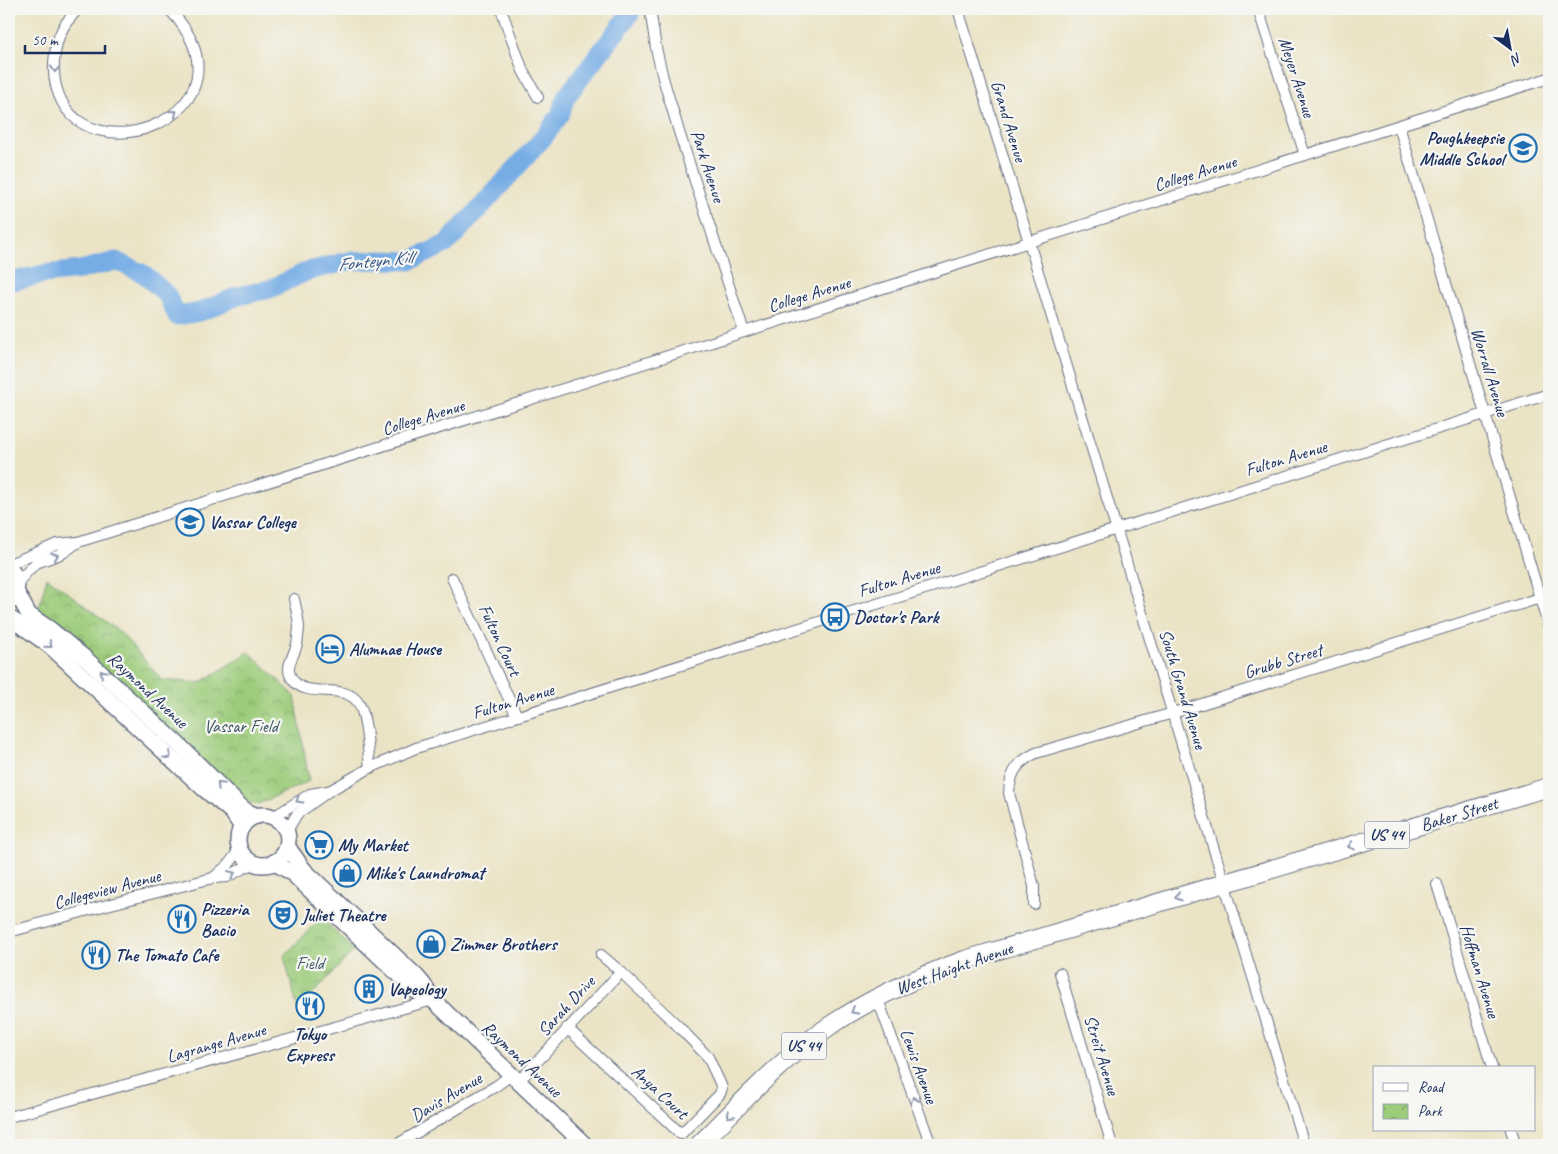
<svg xmlns="http://www.w3.org/2000/svg" width="1558" height="1154" font-family="Caveat,sans-serif">
<style>
.park{fill:url(#park-crowns);stroke:#5c7e6c}
.lines{fill:none;stroke-linecap:round;stroke-linejoin:round}
.river{stroke:#77ade5;stroke-width:19}
.minor-casing{stroke:#646e82;stroke-width:12}
.secondary-casing{stroke:#646e82;stroke-width:18}
.trunk-casing{stroke:#646e82;stroke-width:20}
.minor{stroke:#fff;stroke-width:10}
.secondary{stroke:#fff;stroke-width:15}
.trunk{stroke:#fff;stroke-width:18}
.oneway{stroke:#8d97ae}
.labels{text-anchor:middle;dominant-baseline:central;stroke-width:4.5;stroke-linejoin:round;paint-order:stroke}
.shield{fill:#f6f6f2;stroke:#5d6b8a;stroke-width:1}
.shield-label{font-size:16px;font-weight:bold;fill:#1b2f5e}
.street-label{font-size:18px;fill:#1b2f5e;stroke:#f6f6f2}
.poi-label{font-size:18px;font-weight:bold;fill:#1b2f5e;stroke:#f6f6f2;text-anchor:start}
.park-label{font-size:18px;fill:#3c5665;stroke:#f6f6f2}
.water-label{font-size:19px;font-style:italic;fill:#375586;stroke:#f6f6f2}
</style>
<defs>
<pattern id="park-crowns" width="20" height="18" patternUnits="userSpaceOnUse" patternTransform="scale(1.25)"><rect width="20" height="18" fill="#9dcc7b"/><path d="M2 6a3 3 0 1 1 6 0M12 15a3 3 0 1 1 6 0" fill="none" stroke="#7fa668"/></pattern>
</defs>
<rect width="100%" height="100%" fill="#f6f6f2"/>
<filter id="ink" filterUnits="userSpaceOnUse"><feTurbulence type="fractalNoise" baseFrequency=".02" numOctaves="2"/><feDisplacementMap in="SourceGraphic" scale="10" xChannelSelector="R" yChannelSelector="G"/><feConvolveMatrix kernelMatrix="1 2 1 2 8 2 1 2 1" color-interpolation-filters="sRGB"/></filter>
<filter id="wash" filterUnits="userSpaceOnUse"><feTurbulence type="fractalNoise" baseFrequency=".0096" numOctaves="4" result="noise"/><feDisplacementMap in="SourceGraphic" scale="20" xChannelSelector="R" yChannelSelector="G"/><feGaussianBlur stdDeviation="1.12" result="paint"/><feColorMatrix in="noise" values="0 0 0 0 0 0 0 0 0 0 0 0 0 0 0 0 0 1.4 0 .05"/><feComposite in="paint" operator="in"/></filter>
<g filter="url(#wash)">
<rect width="100%" height="100%" fill="#ebe3c5"/>
<g class="park">
<path d="M 47,577 L 121,633 L 162,680 L 200,683 L 249,652 L 295,696 L 309,781 L 256,805 L 230,794 L 37,615 Z"/>
<path d="M 321,918 L 354,950 L 298,1010 L 284,956 Z"/>
</g>
<g class="lines">
<path class="river" d="M 9,282 L 44,274 L 80,270 L 116,261 L 144,274 L 167,295 L 177,316 L 200,312 L 238,296 L 270,289 L 308,271 L 349,261 L 382,260 L 410,261 L 446,244 L 481,207 L 544,137 L 560,115 L 566,97 L 630,14"/>
</g>
</g>
<g filter="url(#ink)">
<g class="lines">
<g class="minor-casing">
<g id="minor">
<path d="M 78,9 C 74,13 70,18 66,23 C 55,39 51,67 56,86 C 80,184 268,113 169,9"/>
<path d="M 501,9 L 523,71 L 538,97"/>
<path d="M 650,9 L 656,48 L 663,78 L 680,135 L 744,332"/>
<path d="M 958,9 L 1304,1145"/>
<path d="M 1258,9 L 1305,155"/>
<path d="M 1399,126 L 1549,628"/>
<path d="M 78,542 L 1549,78"/>
<path d="M 9,564 L 57,544 L 78,542 L 63,553 L 36,563 L 27,572 L 17,584"/>
<path d="M 452,578 L 517,716"/>
<path d="M 294,599 C 296,609 299,619 299,629 C 298,634 298,640 297,644 C 294,657 283,668 293,680 C 307,700 346,681 359,704 C 367,717 368,752 370,768"/>
<path d="M 273,817 L 310,794 L 328,791"/>
<path d="M 287,831 L 297,814 L 329,791 L 370,768 L 416,748 L 1549,394"/>
<path d="M 240,849 L 228,865 L 213,878 L 227,877 L 253,863"/>
<path d="M 1437,884 L 1492,1068"/>
<path d="M 1034,904 L 1034,886 L 1009,793 C 1010,773 1017,762 1036,753 L 1173,713 L 1540,598"/>
<path d="M 9,932 L 107,905 L 213,878"/>
<path d="M 1060,973 L 1112,1145"/>
<path d="M 877,997 L 931,1145"/>
<path d="M 567,1028 L 681,1134 L 720,1094 L 722,1088 L 720,1083 L 708,1057 L 678,1026 L 621,972"/>
<path d="M 519,1081 L 621,972 L 601,955"/>
<path d="M 9,1117 L 433,1000"/>
<path d="M 1511,1130 L 1516,1145"/>
<path d="M 396,1145 L 496,1086 L 511,1075"/>
</g>
</g>
<g class="secondary-casing">
<g id="secondary">
<path d="M 9,568 C 20,579 19,592 9,603"/>
<path d="M 16,591 L 29,615 L 51,630 L 86,659 L 182,748 L 238,804 L 246,811 L 257,816"/>
<path d="M 9,618 L 22,626 L 50,646 L 203,788 L 232,812 L 242,827"/>
<circle cx="263" cy="840" r="25"/>
<path d="M 287,846 L 304,870 L 416,976 L 423,984 L 433,1000 L 585,1145"/>
<path d="M 274,862 L 292,873 L 416,991 L 431,999"/>
</g>
</g>
<g class="trunk-casing">
<path id="trunk" d="M 699,1145 C 741,1104 780,1060 828,1027 C 871,998 917,977 965,960 L 1549,787"/>
</g>
<use href="#minor" class="minor"/>
<use href="#secondary" class="secondary"/>
<use href="#trunk" class="trunk"/>
</g>
<defs><path id="oneway-chevron" d="M-2-3.5L2.5 0L-2 3.5" fill="none" stroke-width="1.6" stroke-linecap="round" stroke-linejoin="round" transform="scale(1.25)"/></defs>
<g class="oneway">
<use href="#oneway-chevron" transform="translate(55 69) rotate(93)"/>
<use href="#oneway-chevron" transform="translate(174 113) rotate(-40)"/>
<use href="#oneway-chevron" transform="translate(55 556) rotate(-20)"/>
<use href="#oneway-chevron" transform="translate(49 645) rotate(39)"/>
<use href="#oneway-chevron" transform="translate(103 673) rotate(-138)"/>
<use href="#oneway-chevron" transform="translate(168 756) rotate(43)"/>
<use href="#oneway-chevron" transform="translate(220 785) rotate(-135)"/>
<use href="#oneway-chevron" transform="translate(299 800) rotate(149)"/>
<use href="#oneway-chevron" transform="translate(1351 846) rotate(163)"/>
<use href="#oneway-chevron" transform="translate(232 874) rotate(-23)"/>
<use href="#oneway-chevron" transform="translate(1178 897) rotate(163)"/>
<use href="#oneway-chevron" transform="translate(854 1011) rotate(149)"/>
<use href="#oneway-chevron" transform="translate(914 1100) rotate(-110)"/>
<use href="#oneway-chevron" transform="translate(730 1115) rotate(135)"/>
</g>
</g>
<defs>
<g id="school-ring" transform="scale(1.4375)"><circle r="9.5" fill="#f6f6f2" stroke="#1f6fb2" stroke-width="1.5"/><path d="M0-5L7-2L0 1L-7-2ZM-4 1L0 2.5L4 1V4Q0 6-4 4Z" fill="#1f6fb2"/></g>
<g id="university-ring" transform="scale(1.4375)"><circle r="9.5" fill="#f6f6f2" stroke="#1f6fb2" stroke-width="1.5"/><path d="M0-5L7-2L0 1L-7-2ZM-4 1L0 2.5L4 1V4Q0 6-4 4Z" fill="#1f6fb2"/></g>
<g id="bus-ring" transform="scale(1.4375)"><circle r="9.5" fill="#f6f6f2" stroke="#1f6fb2" stroke-width="1.5"/><path d="M-5-6H5V4H4V6H2V4H-2V6H-4V4H-5ZM-3.5-4V0h7V-4ZM-3.5 1.2v1.5H-2V1.2ZM2 1.2v1.5H3.5V1.2Z" fill="#1f6fb2"/></g>
<g id="hotel-ring" transform="scale(1.4375)"><circle r="9.5" fill="#f6f6f2" stroke="#1f6fb2" stroke-width="1.5"/><path d="M-6-4.5h1.5V1H6V5H4.5V3h-9V5H-6ZM-4 0a1.8 1.8 0 1 1 3.6 0ZM.5 0V-2.5h3Q6-2.5 6 0Z" fill="#1f6fb2"/></g>
<g id="supermarket-ring" transform="scale(1.4375)"><circle r="9.5" fill="#f6f6f2" stroke="#1f6fb2" stroke-width="1.5"/><path d="M-6-5.5h2.5l.6 2H6L4.5 2H-2.5L-4.4-4H-6ZM-1.5 3.2a1.3 1.3 0 1 0 .1 0ZM3 3.2a1.3 1.3 0 1 0 .1 0Z" fill="#1f6fb2"/></g>
<g id="shop-ring" transform="scale(1.4375)"><circle r="9.5" fill="#f6f6f2" stroke="#1f6fb2" stroke-width="1.5"/><path d="M-5-2.5h2.3a2.7 3.5 0 0 1 5.4 0H5L5.5 6h-11ZM-1.5-2.5h3a1.5 2.3 0 0 0-3 0Z" fill="#1f6fb2"/></g>
<g id="theatre-ring" transform="scale(1.4375)"><circle r="9.5" fill="#f6f6f2" stroke="#1f6fb2" stroke-width="1.5"/><path d="M-5-5.5Q0-4 5-5.5V0Q5 5 0 6Q-5 5-5 0ZM-3.3-2.5H-1v1.5H-3.3ZM1-2.5H3.3v1.5H1ZM-2.8 1Q0 5.5 2.8 1Z" fill="#1f6fb2"/></g>
<g id="restaurant-ring" transform="scale(1.4375)"><circle r="9.5" fill="#f6f6f2" stroke="#1f6fb2" stroke-width="1.5"/><path d="M-5-6h1v4h1v-4h1v4h1v-4h1v5L-1.5 .5V6h-2V.5L-5-1ZM5-6V6H3V1.5H1.5Q1.5-4 5-6Z" fill="#1f6fb2"/></g>
<g id="building-ring" transform="scale(1.4375)"><circle r="9.5" fill="#f6f6f2" stroke="#1f6fb2" stroke-width="1.5"/><path d="M-4-6H4V6H1V3H-1V6H-4ZM-2.5-4.3h1.7v1.8h-1.7ZM.8-4.3h1.7v1.8H.8ZM-2.5-1h1.7V.8h-1.7ZM.8-1h1.7V.8H.8Z" fill="#1f6fb2"/></g>
</defs>
<g fill-rule="evenodd">
<use href="#school-ring" x="1523" y="148"/>
<use href="#university-ring" x="190" y="522"/>
<use href="#bus-ring" x="835" y="617"/>
<use href="#hotel-ring" x="330" y="649"/>
<use href="#supermarket-ring" x="319" y="845"/>
<use href="#shop-ring" x="347" y="873"/>
<use href="#theatre-ring" x="283" y="915"/>
<use href="#restaurant-ring" x="182" y="919"/>
<use href="#shop-ring" x="431" y="944"/>
<use href="#restaurant-ring" x="96" y="955"/>
<use href="#building-ring" x="369" y="989"/>
<use href="#restaurant-ring" x="310" y="1006"/>
</g>
<g class="labels">
<g class="shield">
<rect x="1364.5" y="821.5" width="45" height="27" rx="4"/>
<rect x="781.5" y="1032.5" width="45" height="27" rx="4"/>
</g>
<g class="shield-label">
<text x="1387" y="835">US 44</text>
<text x="804" y="1046">US 44</text>
</g>
<g class="street-label">
<text transform="translate(1297 77) rotate(72)">Meyer Avenue</text>
<text transform="translate(1009 121) rotate(73)">Grand Avenue</text>
<text transform="translate(708 166) rotate(72)">Park Avenue</text>
<text transform="translate(1195 173) rotate(-17)">College Avenue</text>
<text transform="translate(809 294) rotate(-17)">College Avenue</text>
<text transform="translate(1490 372) rotate(73)">Worrall Avenue</text>
<text transform="translate(423 417) rotate(-17)">College Avenue</text>
<text transform="translate(1286 458) rotate(-17)">Fulton Avenue</text>
<text transform="translate(899 579) rotate(-17)">Fulton Avenue</text>
<text transform="translate(500 640) rotate(65)">Fulton Court</text>
<text transform="translate(1283 661) rotate(-17)">Grubb Street</text>
<text transform="translate(1183 689) rotate(73)">South Grand Avenue</text>
<text transform="translate(148 690) rotate(43)">Raymond Avenue</text>
<text transform="translate(513 701) rotate(-17)">Fulton Avenue</text>
<text transform="translate(1459 814) rotate(-17)">Baker Street</text>
<text transform="translate(107 889) rotate(-15)">Collegeview Avenue</text>
<text transform="translate(954 968) rotate(-20)">West Haight Avenue</text>
<text transform="translate(1480 971) rotate(73)">Hoffman Avenue</text>
<text transform="translate(566 1006) rotate(-47)">Sarah Drive</text>
<text transform="translate(216 1043) rotate(-16)">Lagrange Avenue</text>
<text transform="translate(1102 1055) rotate(73)">Streit Avenue</text>
<text transform="translate(522 1059) rotate(43)">Raymond Avenue</text>
<text transform="translate(919 1066) rotate(70)">Lewis Avenue</text>
<text transform="translate(660 1092) rotate(43)">Anya Court</text>
<text transform="translate(446 1097) rotate(-31)">Davis Avenue</text>
</g>
<g class="poi-label">
<text x="1504" y="138" text-anchor="end">Poughkeepsie<tspan x="1504" dy="21">Middle School</tspan></text>
<text x="209" y="522">Vassar College</text>
<text x="854" y="617">Doctor's Park</text>
<text x="349" y="649">Alumnae House</text>
<text x="338" y="845">My Market</text>
<text x="366" y="873">Mike's Laundromat</text>
<text x="201" y="909">Pizzeria<tspan x="201" dy="21">Bacio</tspan></text>
<text x="302" y="915">Juliet Theatre</text>
<text x="450" y="944">Zimmer Brothers</text>
<text x="115" y="955">The Tomato Cafe</text>
<text x="388" y="989">Vapeology</text>
<text x="310" y="1034" text-anchor="middle">Tokyo<tspan x="310" dy="21">Express</tspan></text>
</g>
<g class="park-label">
<text x="241" y="726">Vassar Field</text>
<text x="310" y="963">Field</text>
</g>
<g class="water-label">
<text transform="translate(375 261) rotate(-6)">Fonteyn Kill</text>
</g>
</g>
<rect width="1558" height="1154" fill="none" stroke="#f6f6f2" stroke-width="30"/>
<rect x="1373" y="1066" width="162" height="65" fill="#f6f6f2" stroke="#9ea6b7"/>
<rect x="1383" y="1083" width="25" height="8" fill="#ffffff" stroke="#9ea6b7"/>
<text x="1418" y="1092" font-size="15" fill="#1b2f5e">Road</text>
<rect x="1383" y="1104" width="25" height="15" fill="url(#park-crowns)" stroke="#9ea6b7"/>
<text x="1418" y="1116" font-size="15" fill="#1b2f5e">Park</text>
<g transform="translate(1510 48) rotate(148)" stroke="#f6f6f2" stroke-width="4" paint-order="stroke">
<path d="M0-4L9 19L0 12L-9 19Z" fill="#1b2f5e"/>
<text y="-8" font-size="14" font-weight="bold" text-anchor="middle" fill="#1b2f5e">N</text>
</g>
<path d="M25 45v8h80v-8" fill="none" stroke="#1b2f5e" stroke-width="2.5"/>
<text x="32" y="45" font-size="15" fill="#1b2f5e" stroke="#f6f6f2" stroke-width="4" paint-order="stroke">50 m</text>
</svg>
